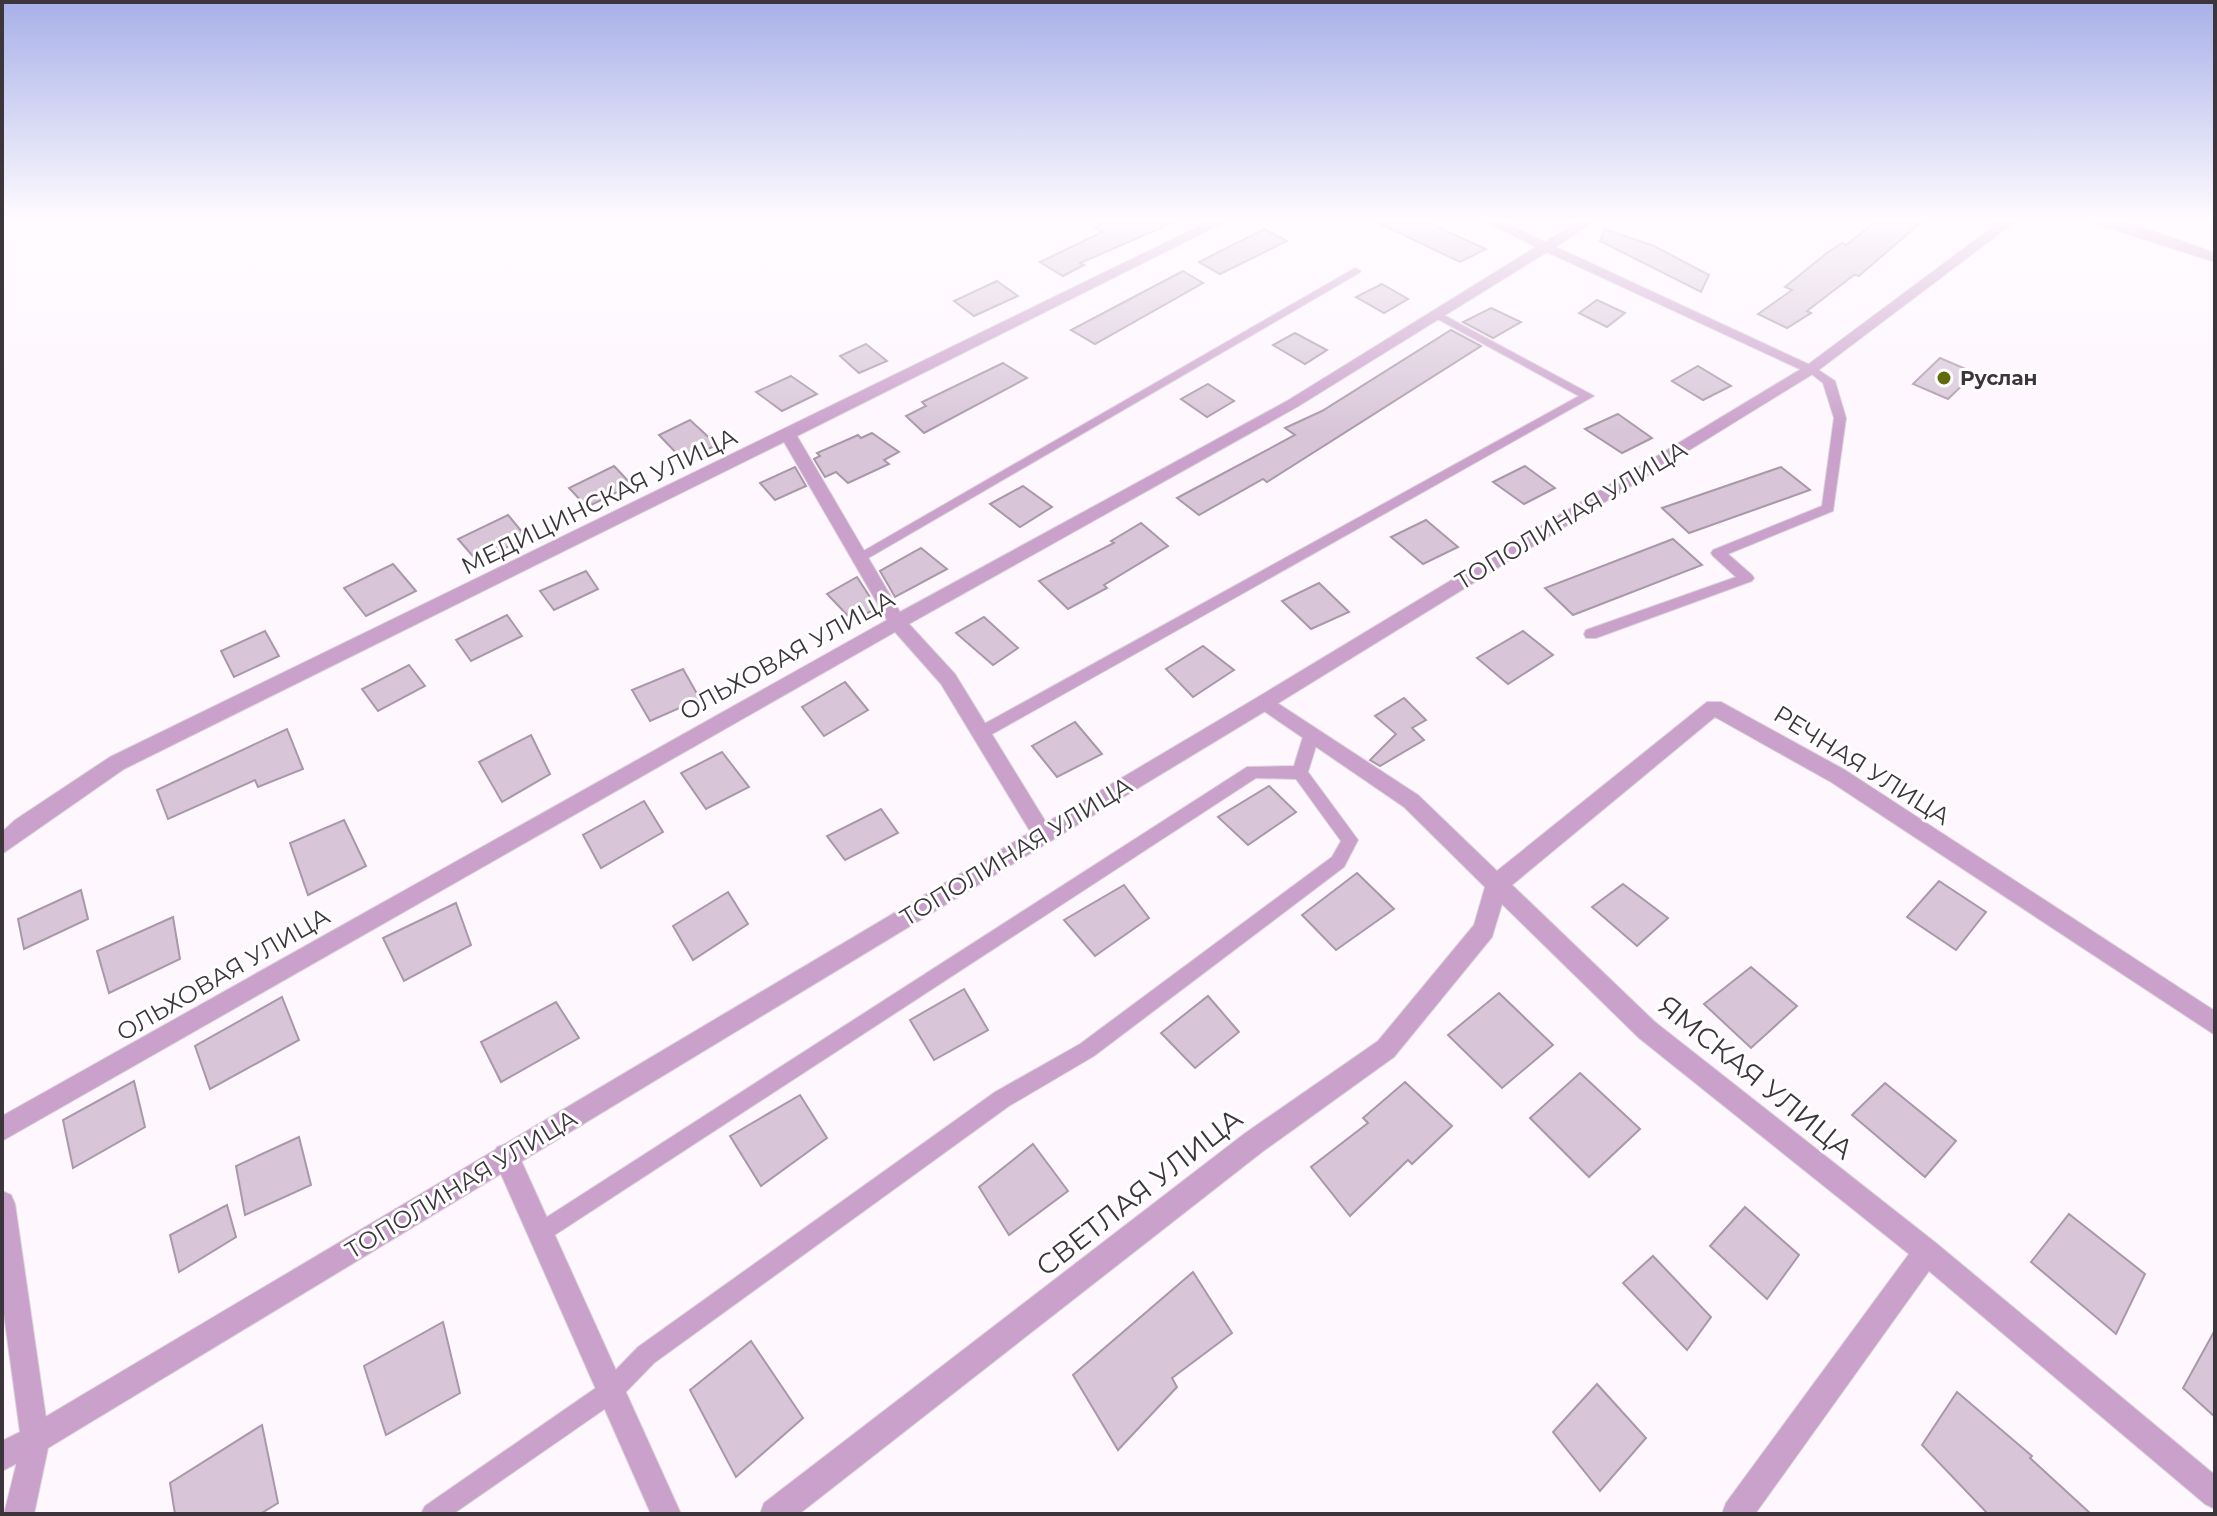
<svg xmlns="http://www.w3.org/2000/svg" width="2217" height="1516" font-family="Montserrat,sans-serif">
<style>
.building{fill:#d8c6d8;stroke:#a998a9;stroke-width:2}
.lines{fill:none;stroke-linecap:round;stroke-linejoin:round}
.service-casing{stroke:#dbd4db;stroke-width:2}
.minor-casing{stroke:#dbd4db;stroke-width:2}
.tertiary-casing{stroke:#dbd4db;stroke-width:2}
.service{fill:#caa1cb;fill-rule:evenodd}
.minor{fill:#caa1cb;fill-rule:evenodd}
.tertiary{fill:#caa1cb;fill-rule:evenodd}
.poi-dot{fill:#606a0f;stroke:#fff;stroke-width:3}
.labels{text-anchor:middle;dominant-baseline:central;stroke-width:6;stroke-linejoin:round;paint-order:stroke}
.far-poi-label{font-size:20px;font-weight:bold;fill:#3c353c;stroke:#fff;text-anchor:start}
.street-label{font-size:24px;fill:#3c353c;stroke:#fff}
.near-street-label{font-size:28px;fill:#3c353c;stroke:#fff}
</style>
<rect width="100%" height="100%" fill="#fef7fe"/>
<g class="building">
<path d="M 1114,218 L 1184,218 L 1080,263 L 1084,265 L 1063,276 L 1040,262 L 1102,232 L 1095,227 Z"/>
<path d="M 1368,218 L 1418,218 L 1486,249 L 1460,262 Z"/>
<path d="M 1880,218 L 1926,218 L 1859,276 L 1854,275 L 1807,311 L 1811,313 L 1787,328 L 1758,314 L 1792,290 L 1785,287 L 1828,252 L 1842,243 L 1846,245 Z"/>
<path d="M 1264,229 L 1287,241 L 1220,274 L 1199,262 Z"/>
<path d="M 1605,229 L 1654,246 L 1709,275 L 1701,292 L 1600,241 Z"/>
<path d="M 1183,271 L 1203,283 L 1095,344 L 1071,330 Z"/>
<path d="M 997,281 L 1018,296 L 974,316 L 954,301 Z"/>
<path d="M 1382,284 L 1408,299 L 1384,313 L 1356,297 Z"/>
<path d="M 1597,300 L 1625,313 L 1607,327 L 1579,313 Z"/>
<path d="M 1491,308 L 1521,322 L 1493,338 L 1463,322 Z"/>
<path d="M 1451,330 L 1481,346 L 1267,482 L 1263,479 L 1199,515 L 1177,498 L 1295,435 L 1285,428 L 1322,411 Z"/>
<path d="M 1295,333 L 1327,350 L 1305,364 L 1273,345 Z"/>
<path d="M 866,344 L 887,361 L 859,373 L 840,356 Z"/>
<path d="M 1940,358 L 1975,373 L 1948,399 L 1913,384 Z"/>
<path d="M 1003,363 L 1027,378 L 924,433 L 906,416 L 926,406 L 922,402 Z"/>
<path d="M 1698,366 L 1731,386 L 1703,400 L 1672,381 Z"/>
<path d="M 791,376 L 817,394 L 782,411 L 756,392 Z"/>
<path d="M 1208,384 L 1234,401 L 1207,417 L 1181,399 Z"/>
<path d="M 1618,414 L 1652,438 L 1622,453 L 1585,429 Z"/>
<path d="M 690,420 L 717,445 L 683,460 L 659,435 Z"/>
<path d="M 872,433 L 899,452 L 884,460 L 889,464 L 848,483 L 836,472 L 825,477 L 814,459 L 820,456 L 817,453 L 858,435 L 861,438 Z"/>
<path d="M 614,466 L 632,485 L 587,507 L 569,488 Z"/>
<path d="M 1525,466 L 1555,488 L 1524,504 L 1493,482 Z"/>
<path d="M 795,467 L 806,486 L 775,500 L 760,483 Z"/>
<path d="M 1781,467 L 1810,490 L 1689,533 L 1662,508 Z"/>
<path d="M 1023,486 L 1052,507 L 1020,527 L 990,504 Z"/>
<path d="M 508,515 L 527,538 L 477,561 L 458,539 Z"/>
<path d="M 1426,520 L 1458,547 L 1423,564 L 1391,537 Z"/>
<path d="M 1141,523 L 1168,546 L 1104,585 L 1107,588 L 1068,609 L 1039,581 L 1114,543 L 1111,541 Z"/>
<path d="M 1673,539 L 1702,565 L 1573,615 L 1545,588 Z"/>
<path d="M 921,548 L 947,569 L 895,597 L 880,571 Z"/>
<path d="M 393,564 L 416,591 L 366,616 L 344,588 Z"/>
<path d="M 586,571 L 598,589 L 554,610 L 540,591 Z"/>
<path d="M 857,577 L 877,608 L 853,621 L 827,594 Z"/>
<path d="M 1319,583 L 1349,612 L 1311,629 L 1282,601 Z"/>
<path d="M 507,615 L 522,636 L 471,661 L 456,640 Z"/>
<path d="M 984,617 L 1018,648 L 993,665 L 956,633 Z"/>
<path d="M 265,631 L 279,656 L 234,677 L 221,651 Z"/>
<path d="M 1523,631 L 1553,655 L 1508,684 L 1477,658 Z"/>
<path d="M 1203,646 L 1234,670 L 1193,697 L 1166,669 Z"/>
<path d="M 409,665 L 425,686 L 378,711 L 362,689 Z"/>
<path d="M 683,669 L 700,699 L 650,721 L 632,690 Z"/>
<path d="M 845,682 L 868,710 L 824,736 L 802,707 Z"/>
<path d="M 1404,698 L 1426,720 L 1412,728 L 1424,740 L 1380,766 L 1370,760 L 1396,734 L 1375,716 Z"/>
<path d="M 1075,722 L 1102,754 L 1057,777 L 1032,746 Z"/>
<path d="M 287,729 L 303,769 L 258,787 L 255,780 L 168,819 L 157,790 Z"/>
<path d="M 531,735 L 550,774 L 502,802 L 479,762 Z"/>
<path d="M 722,752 L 749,787 L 706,809 L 681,773 Z"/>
<path d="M 1269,786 L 1296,812 L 1248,845 L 1218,817 Z"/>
<path d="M 644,801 L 663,832 L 601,868 L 583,835 Z"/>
<path d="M 881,809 L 898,833 L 845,860 L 827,836 Z"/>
<path d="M 344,820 L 366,866 L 308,895 L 290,843 Z"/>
<path d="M 1357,873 L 1394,909 L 1336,950 L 1302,915 Z"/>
<path d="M 1939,881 L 1986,912 L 1956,950 L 1907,917 Z"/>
<path d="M 1623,884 L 1668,918 L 1637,946 L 1592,907 Z"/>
<path d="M 1124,885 L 1149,918 L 1095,956 L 1064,920 Z"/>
<path d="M 81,890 L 88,919 L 24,949 L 18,919 Z"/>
<path d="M 728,892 L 748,924 L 693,960 L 673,926 Z"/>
<path d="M 456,903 L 471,945 L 404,981 L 383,938 Z"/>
<path d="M 173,917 L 180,959 L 109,993 L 97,951 Z"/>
<path d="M 1751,967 L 1797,1006 L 1751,1048 L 1704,1004 Z"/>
<path d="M 964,989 L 988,1030 L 934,1060 L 910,1020 Z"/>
<path d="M 1499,993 L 1553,1045 L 1502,1088 L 1448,1035 Z"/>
<path d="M 1208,996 L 1239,1032 L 1195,1068 L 1161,1033 Z"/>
<path d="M 282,997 L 299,1040 L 210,1089 L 195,1046 Z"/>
<path d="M 556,1002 L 579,1038 L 501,1082 L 481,1042 Z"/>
<path d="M 1580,1073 L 1640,1129 L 1589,1177 L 1530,1118 Z"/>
<path d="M 134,1081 L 145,1127 L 73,1168 L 63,1120 Z"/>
<path d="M 1405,1082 L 1452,1126 L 1412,1164 L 1408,1160 L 1350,1216 L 1311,1167 L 1368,1123 L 1363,1118 Z"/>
<path d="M 1885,1083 L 1956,1141 L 1925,1177 L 1852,1115 Z"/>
<path d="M 800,1095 L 827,1138 L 761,1186 L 730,1136 Z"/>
<path d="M 299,1137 L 311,1185 L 245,1215 L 236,1166 Z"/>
<path d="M 1033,1144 L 1068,1191 L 1009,1235 L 979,1187 Z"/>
<path d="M 227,1205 L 236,1237 L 179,1272 L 170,1235 Z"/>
<path d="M 1745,1207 L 1799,1255 L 1767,1299 L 1710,1246 Z"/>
<path d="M 2069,1214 L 2145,1274 L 2116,1334 L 2031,1262 Z"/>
<path d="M 1653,1256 L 1711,1317 L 1687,1350 L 1623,1283 Z"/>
<path d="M 1193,1272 L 1232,1333 L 1172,1378 L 1177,1387 L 1118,1450 L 1073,1375 Z"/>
<path d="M 443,1322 L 460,1393 L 386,1435 L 364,1366 Z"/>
<path d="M 2215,1330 L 2215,1417 L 2183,1388 Z"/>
<path d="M 751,1341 L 803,1418 L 736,1477 L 690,1390 Z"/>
<path d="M 1597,1384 L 1646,1438 L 1600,1491 L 1553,1432 Z"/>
<path d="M 1957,1392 L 2032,1456 L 2030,1458 L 2091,1514 L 1988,1514 L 1922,1445 Z"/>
<path d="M 262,1425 L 278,1503 L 260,1514 L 175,1514 L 170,1483 Z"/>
</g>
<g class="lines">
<g class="service-casing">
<g id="service">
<path d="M 1355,268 L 1361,271 L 1359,273 L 865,560 L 855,560 L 853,557 Z"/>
<path d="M 1438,312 L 1594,396 L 987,737 L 975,737 L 973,733 L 975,729 L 1579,396 L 1434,317 L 1432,315 Z"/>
<path d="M 1811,365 L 1835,381 L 1846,418 L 1833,511 L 1728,554 L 1752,575 L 1754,578 L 1752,581 L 1596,638 L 1586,638 L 1584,634 L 1586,630 L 1736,577 L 1713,556 L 1711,553 L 1713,550 L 1822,506 L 1834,418 L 1823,383 L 1805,369 Z"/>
<path d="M 1312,727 L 1320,733 L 1308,772 L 1358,840 L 1344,867 L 1094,1056 L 1009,1106 L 654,1363 L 619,1399 L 453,1514 L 421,1514 L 425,1506 L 603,1383 L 638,1347 L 995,1092 L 1080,1044 L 1332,857 L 1341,841 L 1296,779 L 1256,778 L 547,1240 L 540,1243 L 533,1240 L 530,1233 L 533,1226 L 1247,767 L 1294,766 L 1304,733 Z"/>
</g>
</g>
<g class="minor-casing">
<g id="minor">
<path d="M 1216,218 L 1233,218 L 797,436 L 900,612 L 1287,401 L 1536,247 L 1477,218 L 1494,218 L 1545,242 L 1583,218 L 1599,218 L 1556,247 L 1819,369 L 1811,374 L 1806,372 L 1547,252 L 1297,407 L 909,624 L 955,674 L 1050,829 L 1053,835 L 1050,841 L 1043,844 L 1036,841 L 941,684 L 895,632 L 2,1141 L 2,1116 L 887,620 L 784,442 L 124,769 L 2,854 L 2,832 L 15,820 L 110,757 Z"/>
<path d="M 2077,218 C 2124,218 2171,237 2215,253 L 2215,262 Z"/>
<path d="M 1265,695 L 1418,795 L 1497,871 L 1707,702 L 1721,702 L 1845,770 L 2215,1011 L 2215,1035 L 1831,782 L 1715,717 L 1512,885 L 1655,1022 L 1936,1243 L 2215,1475 L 2215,1509 L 2205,1504 L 1929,1271 L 1755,1514 L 1722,1514 L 1726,1503 L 1909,1254 L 1639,1038 L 1502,904 L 1492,937 L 1394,1057 L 1262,1152 L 799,1514 L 760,1514 L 764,1503 L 1244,1134 L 1378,1041 L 1474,925 L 1485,887 L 1404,807 L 1258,707 L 1255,702 L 1258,697 Z"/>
<path d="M 506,1144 L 515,1147 L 681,1514 L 651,1514 L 493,1156 L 497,1147 Z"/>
<path d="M 2,1191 L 11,1195 L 15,1204 L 49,1439 L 45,1449 L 2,1471 L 2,1441 L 20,1432 L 2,1300 Z"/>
</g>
</g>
<g class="tertiary-casing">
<path id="tertiary" d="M 2005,218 L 2020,218 L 1816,372 L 1272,707 L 48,1448 L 34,1514 L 4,1514 L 25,1429 L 1258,697 L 1806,366 Z"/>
</g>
<use href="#service" class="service"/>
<use href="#minor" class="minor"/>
<use href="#tertiary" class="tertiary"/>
</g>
<linearGradient id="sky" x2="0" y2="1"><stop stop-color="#a7b0e8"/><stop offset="0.51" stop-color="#fffbff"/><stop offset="1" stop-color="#fffbff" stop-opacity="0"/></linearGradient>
<rect width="2217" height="431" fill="url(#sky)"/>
<circle class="poi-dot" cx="1944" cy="378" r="8"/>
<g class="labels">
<g class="far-poi-label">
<text x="1960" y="378">Руслан</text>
</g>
<g class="street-label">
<text transform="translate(599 501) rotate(-26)">МЕДИЦИНСКАЯ УЛИЦА</text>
<text transform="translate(1571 515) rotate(-31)">ТОПОЛИНАЯ УЛИЦА</text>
<text transform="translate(787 655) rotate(-29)">ОЛЬХОВАЯ УЛИЦА</text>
<text transform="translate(1862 765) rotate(32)">РЕЧНАЯ УЛИЦА</text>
<text transform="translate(1016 851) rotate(-31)">ТОПОЛИНАЯ УЛИЦА</text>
<text transform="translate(223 974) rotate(-30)">ОЛЬХОВАЯ УЛИЦА</text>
<text transform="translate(461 1184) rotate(-31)">ТОПОЛИНАЯ УЛИЦА</text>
</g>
<g class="near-street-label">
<text transform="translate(1756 1077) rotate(39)">ЯМСКАЯ УЛИЦА</text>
<text transform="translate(1139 1192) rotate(-38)">СВЕТЛАЯ УЛИЦА</text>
</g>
</g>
<rect width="2217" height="1516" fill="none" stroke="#3c353c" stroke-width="8"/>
</svg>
